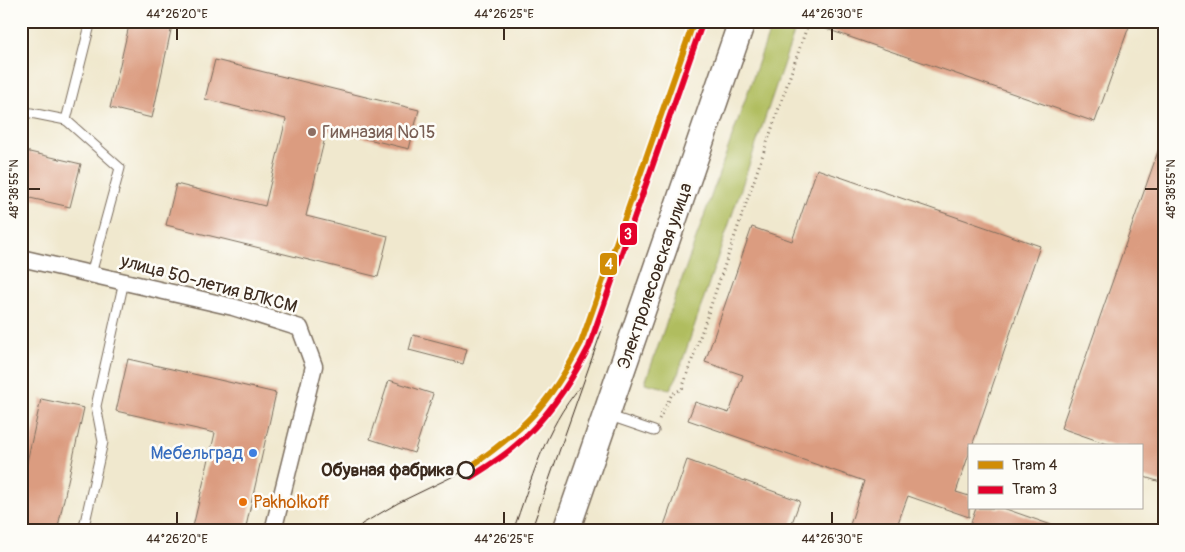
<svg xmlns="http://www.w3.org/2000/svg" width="1185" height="552" font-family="Pangolin,sans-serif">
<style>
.green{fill:#b0bd5f;stroke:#76743e}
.building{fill:#db9c80}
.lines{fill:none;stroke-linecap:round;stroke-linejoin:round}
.service-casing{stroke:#7a6c5c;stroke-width:11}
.minor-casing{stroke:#7a6c5c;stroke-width:19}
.primary-casing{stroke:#7a6c5c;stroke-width:29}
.path{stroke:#7a6c5c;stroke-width:3;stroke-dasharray:1 4;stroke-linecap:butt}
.service{stroke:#fff;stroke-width:9}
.minor{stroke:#fff;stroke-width:16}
.primary{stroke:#fff;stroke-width:26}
.tram{stroke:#3b2a1e;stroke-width:1}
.tram-1-casing{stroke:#fdfcf7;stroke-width:10}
.tram-2-casing{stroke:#fdfcf7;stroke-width:10}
.tram-1{stroke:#d18d06;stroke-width:6}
.tram-2{stroke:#e4002b;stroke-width:6}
.ticks{fill:none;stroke:#3b2a1e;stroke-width:2}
.education-dot{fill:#8d6e63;stroke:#fdfcf7;stroke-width:2}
.shop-dot{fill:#3f7fe0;stroke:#fdfcf7;stroke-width:2}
.stop-dot{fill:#fdfcf7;stroke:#3b2a1e;stroke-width:2.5}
.food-dot{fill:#e8710a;stroke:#fdfcf7;stroke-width:2}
.labels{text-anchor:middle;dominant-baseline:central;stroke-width:5;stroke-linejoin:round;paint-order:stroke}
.education-label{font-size:18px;fill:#785e54;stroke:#fdfcf7;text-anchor:start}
.street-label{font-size:18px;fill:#3b2a1e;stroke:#fdfcf7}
.shop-label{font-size:18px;fill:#366cbe;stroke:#fdfcf7;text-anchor:end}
.stop-label{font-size:18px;font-weight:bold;fill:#3b2a1e;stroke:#fdfcf7;text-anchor:end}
.food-label{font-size:18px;fill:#c56008;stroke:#fdfcf7;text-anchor:start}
.line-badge{stroke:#fdfcf7;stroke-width:2}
.badge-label{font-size:14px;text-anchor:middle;font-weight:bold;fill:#fff}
.neatline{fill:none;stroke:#3b2a1e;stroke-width:2}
.ticks-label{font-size:12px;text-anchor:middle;fill:#3b2a1e}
</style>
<rect width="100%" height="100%" fill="#fdfcf7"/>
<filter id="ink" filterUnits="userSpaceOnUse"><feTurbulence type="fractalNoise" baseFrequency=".02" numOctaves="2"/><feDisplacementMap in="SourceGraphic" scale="10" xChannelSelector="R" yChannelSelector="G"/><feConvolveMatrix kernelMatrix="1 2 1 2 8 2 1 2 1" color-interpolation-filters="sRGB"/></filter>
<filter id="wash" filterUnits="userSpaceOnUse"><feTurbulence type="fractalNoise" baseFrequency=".0096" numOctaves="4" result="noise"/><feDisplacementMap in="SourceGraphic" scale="20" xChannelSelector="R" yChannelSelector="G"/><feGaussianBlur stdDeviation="1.12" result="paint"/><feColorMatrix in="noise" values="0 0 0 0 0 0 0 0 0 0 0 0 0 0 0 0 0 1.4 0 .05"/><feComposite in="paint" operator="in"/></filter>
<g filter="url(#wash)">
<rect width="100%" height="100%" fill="#f0e8ce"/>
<path class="green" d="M 773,21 L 798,21 L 677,377 L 670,389 L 645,383 Z"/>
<g id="blocks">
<g class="building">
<path d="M 130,21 L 173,21 L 152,118 L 110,108 Z"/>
<path d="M 812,21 L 1131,21 L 1095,122 L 812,24 Z"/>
<path d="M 215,60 L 419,110 L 409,149 L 327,129 L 306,216 L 388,236 L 378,277 L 166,225 L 176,184 L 265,206 L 286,119 L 205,99 Z"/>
<path d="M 1161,143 L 1164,143 L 1164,483 L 1141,476 L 1141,446 L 1113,446 L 1061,428 Z"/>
<path d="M 21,150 L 81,164 L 70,207 L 21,196 Z"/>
<path d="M 817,169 L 1040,246 L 972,446 L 969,446 L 969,454 L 956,492 L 969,496 L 969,517 L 908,496 L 895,531 L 848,531 L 864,481 L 688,420 L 695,402 L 729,413 L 743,375 L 705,362 L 752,227 L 792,241 Z"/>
<path d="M 413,335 L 467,349 L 463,364 L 409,350 Z"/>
<path d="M 128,359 L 276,393 L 245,531 L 192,531 L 215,433 L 116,411 Z"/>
<path d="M 389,380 L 433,394 L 414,453 L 370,439 Z"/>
<path d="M 41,399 L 84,408 L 57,531 L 21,531 L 21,489 Z"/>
<path d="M 687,460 L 800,501 L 789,531 L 662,531 Z"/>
<path d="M 976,508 L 1003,508 L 1060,528 L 1059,531 L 968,531 Z"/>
</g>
</g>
</g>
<g filter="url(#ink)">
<use href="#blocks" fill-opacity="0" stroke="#7a6c5c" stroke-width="1"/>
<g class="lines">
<g class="service-casing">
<g id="service">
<path d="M 21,111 L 66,120"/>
<path d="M 91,274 L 120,168 L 66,120 L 91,21"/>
<path d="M 607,415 L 654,431"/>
<path d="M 83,531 L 103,442 L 96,406 L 124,281"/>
</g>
</g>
<g class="minor-casing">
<path id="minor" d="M 21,258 L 233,307 L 300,328 L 314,366 L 273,531"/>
</g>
<g class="primary-casing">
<path id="primary" d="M 566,531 L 742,21"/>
</g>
<path class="path" d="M 659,419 L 672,394 L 682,389 L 809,21"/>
<use href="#service" class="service"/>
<use href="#minor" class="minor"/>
<use href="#primary" class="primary"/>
<g class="tram">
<path d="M 355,531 L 362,524 L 398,503 L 466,470"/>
<path d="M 513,531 C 531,481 545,428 580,387"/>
<path d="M 531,531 L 603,327"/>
</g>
<g class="tram-1-casing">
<path id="tram-1" d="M 466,470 C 523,430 549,406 581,343 L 694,21"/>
</g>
<g class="tram-2-casing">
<path id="tram-2" d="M 471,477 C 486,467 502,458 515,446 C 547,419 570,384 589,347 L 702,24"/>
</g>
<use href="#tram-1" class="tram-1"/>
<use href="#tram-2" class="tram-2"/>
</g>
</g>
<path class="ticks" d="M 177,28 L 177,40M 504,28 L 504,40M 832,28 L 832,40M 28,189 L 40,189M 1145,189 L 1158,189M 177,512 L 177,524M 504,512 L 504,524M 832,512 L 832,524"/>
<circle class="education-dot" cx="312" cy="132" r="5"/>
<circle class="shop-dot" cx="253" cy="453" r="5"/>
<circle class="stop-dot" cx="466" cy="470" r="8"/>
<circle class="food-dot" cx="243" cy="502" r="5"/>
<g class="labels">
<g class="education-label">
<text x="322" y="132">Гимназия №15</text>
</g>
<g class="street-label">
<text transform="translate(655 276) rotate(-71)">Электролесовская улица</text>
<text transform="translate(209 284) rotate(15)">улица 50-летия ВЛКСМ</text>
</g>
<g class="shop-label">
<text x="243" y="453">Мебельград</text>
</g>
<g class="stop-label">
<text x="454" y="470">Обувная фабрика</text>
</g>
<g class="food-label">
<text x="253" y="502">Pakholkoff</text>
</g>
</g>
<g class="line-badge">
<rect x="619" y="222" width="19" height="24" rx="5" fill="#e4002b"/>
<rect x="599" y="252" width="19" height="24" rx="5" fill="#d18d06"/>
</g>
<g class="badge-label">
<text x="628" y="239">3</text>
<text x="609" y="269">4</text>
</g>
<rect width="1185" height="552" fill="none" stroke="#fdfcf7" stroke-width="55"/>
<rect x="968" y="444" width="175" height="65" fill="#fdfcf7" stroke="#afa8a0"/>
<rect x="978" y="461" width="25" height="8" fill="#d18d06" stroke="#afa8a0"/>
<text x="1012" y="470" font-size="15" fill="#3b2a1e">Tram 4</text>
<rect x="978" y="486" width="25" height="8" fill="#e4002b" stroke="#afa8a0"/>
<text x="1012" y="494" font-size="15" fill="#3b2a1e">Tram 3</text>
<rect x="28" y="28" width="1130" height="496" class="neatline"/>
<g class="ticks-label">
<text x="177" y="18">44°26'20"E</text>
<text x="504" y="18">44°26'25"E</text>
<text x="832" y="18">44°26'30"E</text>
<text transform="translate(14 189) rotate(-90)" y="4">48°38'55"N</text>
<text transform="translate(1171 189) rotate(-90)" y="4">48°38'55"N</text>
<text x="177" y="543">44°26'20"E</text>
<text x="504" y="543">44°26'25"E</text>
<text x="832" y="543">44°26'30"E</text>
</g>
</svg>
